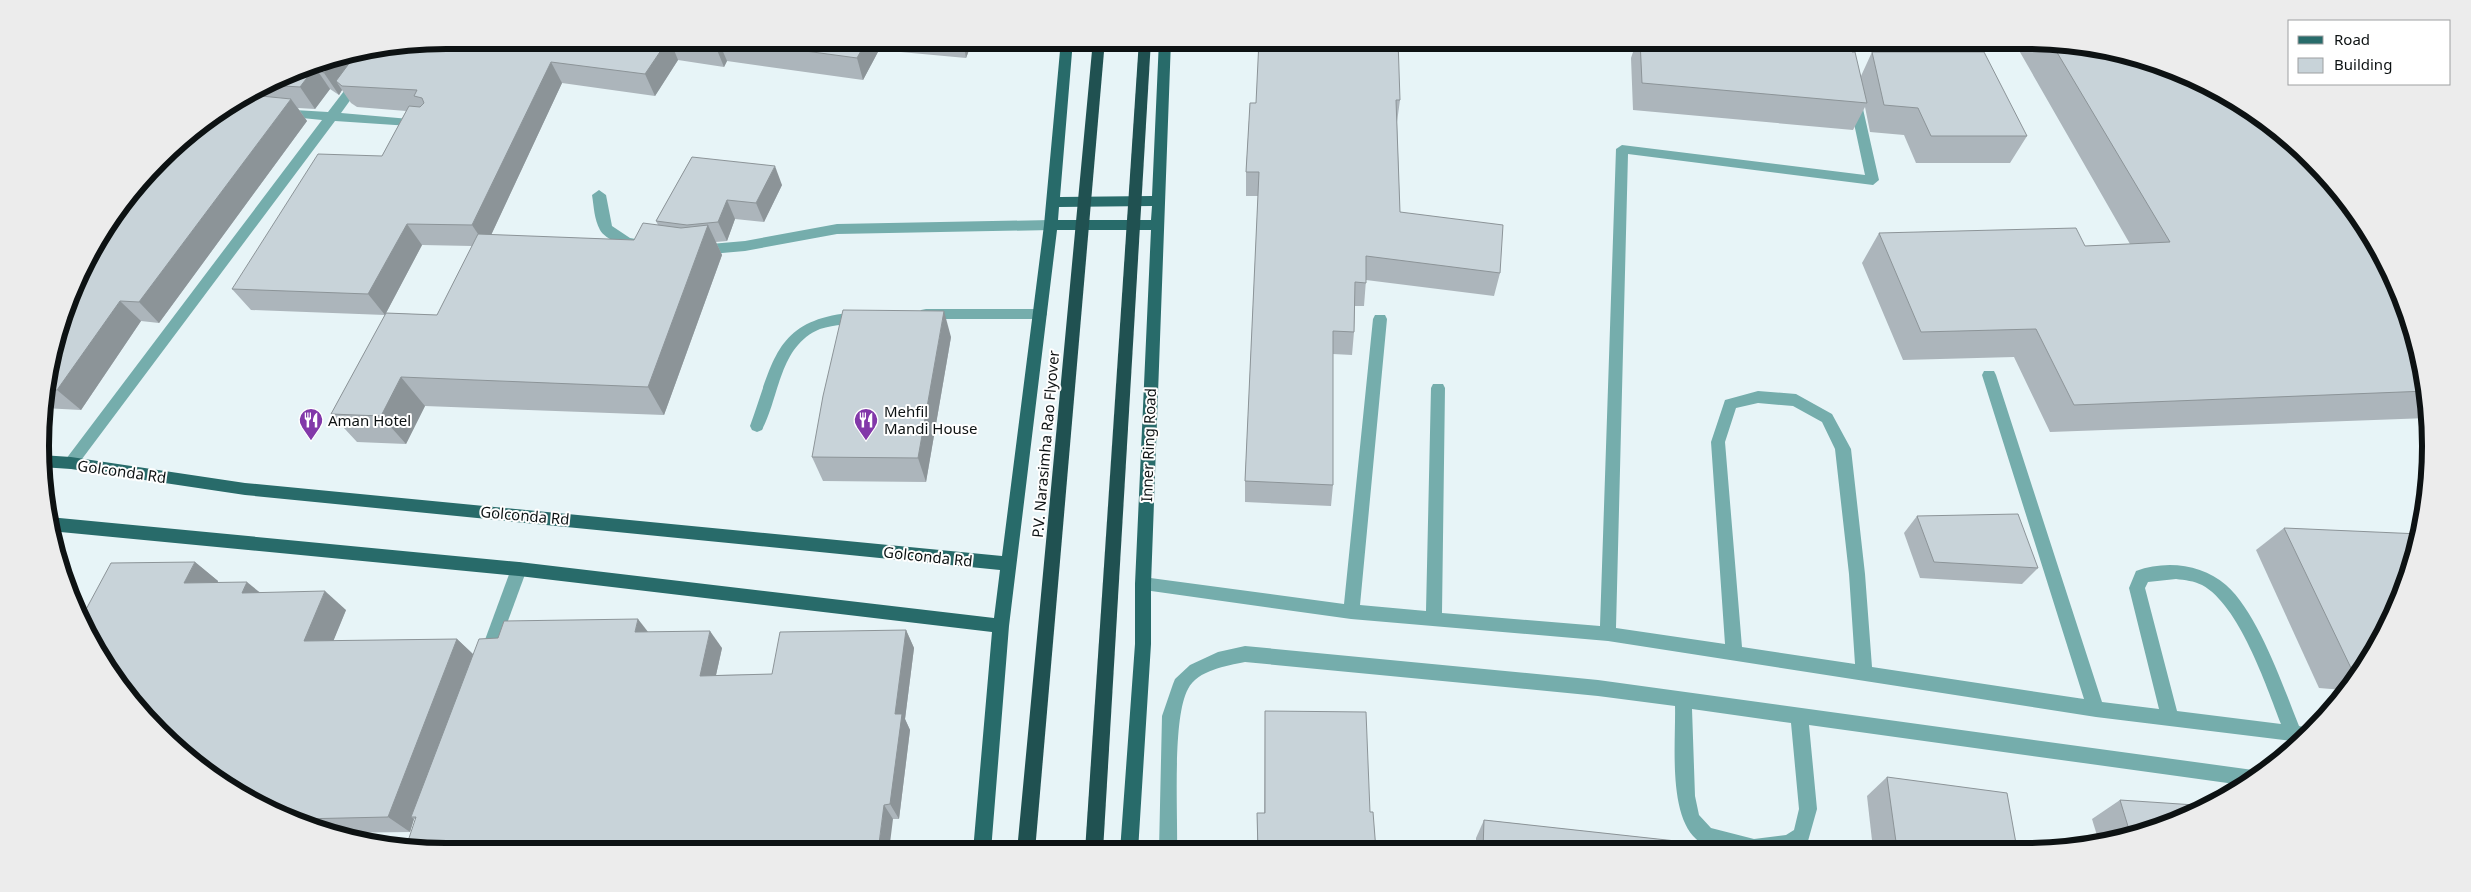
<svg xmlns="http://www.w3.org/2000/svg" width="2471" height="892" font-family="'Noto Sans',sans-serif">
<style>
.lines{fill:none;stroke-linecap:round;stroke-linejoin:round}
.minor{fill:#75adac;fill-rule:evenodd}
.major{fill:#286b6a;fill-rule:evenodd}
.highway{fill:#205151;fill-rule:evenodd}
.wall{fill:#acb5bb;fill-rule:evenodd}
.shaded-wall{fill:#8c9498}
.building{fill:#c8d3d9;stroke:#8c9498}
.labels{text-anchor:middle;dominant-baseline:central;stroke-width:4;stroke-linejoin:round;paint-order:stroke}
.poi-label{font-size:15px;fill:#0d1213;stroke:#fff;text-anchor:start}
.street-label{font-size:15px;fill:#0d1213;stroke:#fff}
.rim{fill:none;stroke:#0d1213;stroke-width:6}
</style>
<rect width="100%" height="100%" fill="#e7f4f7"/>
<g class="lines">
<g class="minor">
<path d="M 1836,40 L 1848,40 L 1854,68 L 1852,71 L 1844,71 L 1842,68 Z"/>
<path d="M 358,77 L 364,81 L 341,113 L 421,120 L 425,121 L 427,124 L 425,127 L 335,121 L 76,467 L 71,469 L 66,467 L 63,463 L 66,459 L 322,120 L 282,116 L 276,112 L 278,109 L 328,112 L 354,78 Z"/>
<path d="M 1855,96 L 1861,100 L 1879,180 L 1873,185 L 1628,154 L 1616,628 L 1725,644 L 1711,442 L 1725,400 L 1758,391 L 1796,394 L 1832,414 L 1851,449 L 1865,574 L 1872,667 L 2084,699 L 1982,375 L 1984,371 L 1994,371 L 1996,375 L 2102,702 L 2159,709 L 2129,588 L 2136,571 C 2166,560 2202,564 2226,585 C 2258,613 2283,686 2299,726 L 2311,729 L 2300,742 L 2096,717 L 1608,641 L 1351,619 L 1137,589 L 1135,584 L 1137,579 L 1143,577 L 1344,604 L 1373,319 L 1375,315 L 1385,315 L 1387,319 L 1360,605 L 1426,611 L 1431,388 L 1433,384 L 1443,384 L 1445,388 L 1442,613 L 1600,626 L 1616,149 L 1622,145 L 1865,175 L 1849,100 ZM 1758,403 L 1793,406 L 1822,422 L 1835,449 L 1849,574 L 1855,664 L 1742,647 L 1725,442 L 1736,408 ZM 2176,579 C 2185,580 2194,581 2202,585 C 2239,605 2266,685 2281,724 L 2177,711 L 2145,588 L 2148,582 Z"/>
<path d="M 599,190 L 606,195 L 612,226 L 630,238 L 646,241 L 648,244 L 646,247 C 634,251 606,241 600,230 C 594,219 594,207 592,195 Z"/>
<path d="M 1051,220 L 1058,225 L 1051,230 L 837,234 L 745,251 L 699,255 L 692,250 L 699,245 L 745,241 L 837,224 Z"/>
<path d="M 926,309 L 1040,309 L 1045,310 L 1047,314 L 1045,318 L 1040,319 L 926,319 L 921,318 L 919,314 L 921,310 Z"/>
<path d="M 861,312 L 866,313 L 868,317 L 866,321 C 851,325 835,324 820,329 C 779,346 780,396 762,430 L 757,432 L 752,430 L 750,426 C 775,357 775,317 861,312 Z"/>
<path d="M 519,562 L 525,564 L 527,569 L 495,656 L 493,661 L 487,664 L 481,661 L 479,656 L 511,569 L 513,564 Z"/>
<path d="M 1245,646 L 1598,680 L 2253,770 L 2260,773 L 2242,785 L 1809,725 L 1817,809 L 1808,841 C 1791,853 1770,849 1749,849 C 1734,849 1713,851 1700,842 C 1667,820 1676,742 1675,706 L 1598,696 L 1245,662 C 1226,666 1198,670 1188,689 C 1172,718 1178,814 1177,850 L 1159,850 L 1162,716 L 1173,684 L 1175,679 L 1190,665 L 1218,652 ZM 1692,709 L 1791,723 L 1799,809 L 1794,830 L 1786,835 L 1754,839 L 1711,828 L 1699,815 L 1695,796 Z"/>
</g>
<path class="major" d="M 1061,40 L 1073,40 L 1060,197 L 1152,196 L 1159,40 L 1171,40 L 1151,584 L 1151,644 L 1138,851 L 1120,851 L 1135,644 L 1135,584 L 1151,230 L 1057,230 L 1009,626 L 991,851 L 973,851 L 992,632 L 519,576 L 50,531 L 49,517 L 519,562 L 994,618 L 1000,570 L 245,495 L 71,469 L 41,467 L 41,455 L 71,457 L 245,483 L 1002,556 L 1044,225 ZM 1152,206 L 1151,220 L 1058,220 L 1059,207 Z"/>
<g class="highway">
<path d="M 1093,40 L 1105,40 L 1035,851 L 1017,851 Z"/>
<path d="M 1139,40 L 1151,40 L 1103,851 L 1085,851 Z"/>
</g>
</g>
<g class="wall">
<path d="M 446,40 L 973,40 L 966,58 L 879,50 L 863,80 L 727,61 L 724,67 L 678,60 L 655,96 L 562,83 L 491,235 L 634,240 L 658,225 L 656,221 L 692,157 L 782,185 L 764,222 L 735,219 L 727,241 L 716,242 L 722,255 L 664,415 L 425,406 L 406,444 L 357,442 L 331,414 L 385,315 L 251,310 L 232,289 L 382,156 L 406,111 L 357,107 L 351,103 L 342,90 L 339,95 L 330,89 L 315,109 L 298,108 L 307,121 L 159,323 L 141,321 L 81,410 L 43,408 L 43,393 L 82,266 L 178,141 L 291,71 ZM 422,245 L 472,246 L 437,315 L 386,313 Z"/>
<path d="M 1637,40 L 1751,40 L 1852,52 L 1861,76 L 1872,52 L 2027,136 L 2010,163 L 1916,163 L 1904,135 L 1870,132 L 1865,107 L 1853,130 L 1633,110 L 1631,58 Z"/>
<path d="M 2013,40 L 2025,40 L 2130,54 L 2409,315 L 2427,393 L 2428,418 L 2050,432 L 2014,357 L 1903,360 L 1862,263 L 1879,233 L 2085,246 L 2130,244 Z"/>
<path d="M 1400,100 L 1397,122 L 1400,212 L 1500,273 L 1494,296 L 1366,280 L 1364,306 L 1355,306 L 1354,332 L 1352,355 L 1333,354 L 1333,485 L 1331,506 L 1245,502 L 1245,481 L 1258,196 L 1246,196 L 1246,172 L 1250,103 Z"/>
<path d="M 951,337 L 926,482 L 823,481 L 812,457 Z"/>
<path d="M 1917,516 L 2038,568 L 2022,584 L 1920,578 L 1904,533 Z"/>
<path d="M 2284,528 L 2376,649 L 2343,690 L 2319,688 L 2256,550 Z"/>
<path d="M 195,562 L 218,581 L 218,582 L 260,592 L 346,610 L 333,641 L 457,639 L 473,654 L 498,638 L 648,632 L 722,648 L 716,675 L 772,674 L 906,630 L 914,648 L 905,719 L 910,730 L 899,819 L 414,819 L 410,832 L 330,833 L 220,783 Z"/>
<path d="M 1265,711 L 1370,812 L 1376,850 L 1257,850 L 1257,813 L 1264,813 Z"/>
<path d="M 1887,777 L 2017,849 L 1873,849 L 1867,796 Z"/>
<path d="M 2120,800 L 2204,810 L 2099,842 L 2092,819 Z"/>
<path d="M 1484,820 L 1749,849 L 1476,850 L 1476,838 Z"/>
</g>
<g class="shaded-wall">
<path d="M 668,40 L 670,40 L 678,60 L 655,96 L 645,74 Z"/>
<path d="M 718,40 L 727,61 L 724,67 L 715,45 Z"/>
<path d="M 867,40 L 876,40 L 879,50 L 863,80 L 857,58 Z"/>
<path d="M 963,40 L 973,40 L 966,58 Z"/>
<path d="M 367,48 L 336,81 L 342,90 L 339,95 L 324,73 L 336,57 Z"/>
<path d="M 551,62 L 562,83 L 486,246 L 472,225 Z"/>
<path d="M 315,67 L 330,89 L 315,109 L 300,87 Z"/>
<path d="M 291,99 L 307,121 L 159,323 L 139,302 Z"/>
<path d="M 775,166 L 782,185 L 764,222 L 756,203 Z"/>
<path d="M 727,200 L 735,219 L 727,241 L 718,222 Z"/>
<path d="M 407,224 L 422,245 L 385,315 L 368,294 Z"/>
<path d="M 708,225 L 722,255 L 664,415 L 648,387 Z"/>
<path d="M 120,301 L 141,321 L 81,410 L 57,390 Z"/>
<path d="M 944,311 L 951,337 L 926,482 L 918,458 Z"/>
<path d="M 401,377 L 425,406 L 406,444 L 381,416 Z"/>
<path d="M 195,562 L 218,581 L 209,601 L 184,583 Z"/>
<path d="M 247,582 L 269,600 L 242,593 Z"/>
<path d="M 325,591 L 346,610 L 326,659 L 304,641 Z"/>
<path d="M 638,619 L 652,637 L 635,632 Z"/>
<path d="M 906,630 L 914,648 L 905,719 L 910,730 L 899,819 L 890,804 L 895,714 Z"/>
<path d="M 710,631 L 722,648 L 712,693 L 700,676 Z"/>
<path d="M 457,639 L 476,657 L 411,817 L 414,819 L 410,832 L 388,817 Z"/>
<path d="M 884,805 L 893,819 L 889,851 L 878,851 Z"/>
</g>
<g class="building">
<path d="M 446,40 L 668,40 L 645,74 L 551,62 L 472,225 L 407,224 L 368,294 L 232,289 L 318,154 L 382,156 L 409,106 L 420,107 L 424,103 L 422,98 L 414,96 L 417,90 L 342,86 L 336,81 L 359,50 L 367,48 Z"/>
<path d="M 680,40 L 718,40 L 715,45 Z"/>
<path d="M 724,40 L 867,40 L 857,58 Z"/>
<path d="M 1259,40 L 1398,40 L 1400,100 L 1396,100 L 1400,212 L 1503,225 L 1500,273 L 1366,256 L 1366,283 L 1355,282 L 1354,332 L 1333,331 L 1333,485 L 1245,481 L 1259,172 L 1246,172 L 1250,103 L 1256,103 Z"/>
<path d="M 1640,40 L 1751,40 L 1851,49 L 1852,52 L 1855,52 L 1867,103 L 1642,83 Z"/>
<path d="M 2052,44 L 2130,54 L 2204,82 L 2272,124 L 2330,178 L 2376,243 L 2409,315 L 2427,391 L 2074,405 L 2036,329 L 1921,332 L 1879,233 L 2076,228 L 2085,246 L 2170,242 Z"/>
<path d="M 1872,52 L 1984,52 L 2027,136 L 1931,136 L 1918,108 L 1884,105 Z"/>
<path d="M 336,57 L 324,73 L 315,67 L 300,87 L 268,85 L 291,71 Z"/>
<path d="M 251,95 L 291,99 L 139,302 L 120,301 L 57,390 L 45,389 L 82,266 L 124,199 L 178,141 Z"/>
<path d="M 692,157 L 775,166 L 756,203 L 727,200 L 718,222 L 687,225 L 656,221 Z"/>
<path d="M 643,223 L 681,228 L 708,225 L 648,387 L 401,377 L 381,416 L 331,414 L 386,313 L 437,315 L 478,234 L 634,240 Z"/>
<path d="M 843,310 L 944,311 L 918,458 L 812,457 L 823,396 Z"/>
<path d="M 2018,514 L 2038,568 L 1934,562 L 1917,516 Z"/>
<path d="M 2284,528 L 2420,534 L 2417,551 L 2376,649 L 2361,668 L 2351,668 Z"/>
<path d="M 195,562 L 184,583 L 247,582 L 242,593 L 325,591 L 304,641 L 457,639 L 388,817 L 299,819 L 220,783 L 159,733 L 109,672 L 83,615 L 111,563 Z"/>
<path d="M 638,619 L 635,632 L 710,631 L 700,676 L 772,674 L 780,632 L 906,630 L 895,714 L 902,714 L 890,804 L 884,805 L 878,851 L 446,852 L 406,847 L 416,817 L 411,817 L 479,639 L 498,638 L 504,621 Z"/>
<path d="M 1265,711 L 1366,712 L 1370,812 L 1373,812 L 1376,850 L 1258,850 L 1257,813 L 1265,813 Z"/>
<path d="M 1887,777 L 2007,793 L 2017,849 L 1897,849 Z"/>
<path d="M 2120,800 L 2210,806 L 2204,810 L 2130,833 Z"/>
<path d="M 1484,820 L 1749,849 L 1483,850 Z"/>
</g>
<defs>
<g id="restaurant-pin" transform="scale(1.25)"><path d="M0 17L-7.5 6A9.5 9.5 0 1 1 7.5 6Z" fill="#8238a9" stroke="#fff"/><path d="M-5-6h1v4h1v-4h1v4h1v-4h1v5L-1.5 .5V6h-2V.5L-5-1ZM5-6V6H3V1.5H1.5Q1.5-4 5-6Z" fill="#fff"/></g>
</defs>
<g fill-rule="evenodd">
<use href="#restaurant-pin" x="311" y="420"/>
<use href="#restaurant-pin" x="866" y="420"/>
</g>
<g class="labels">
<g class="poi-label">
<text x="884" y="411">Mehfil<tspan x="884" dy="17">Mandi House</tspan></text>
<text x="328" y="420">Aman Hotel</text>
</g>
<g class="street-label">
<text transform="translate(1045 444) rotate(-85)">P.V. Narasimha Rao Flyover</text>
<text transform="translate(1148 445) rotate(-88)">Inner Ring Road</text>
<text transform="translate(122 471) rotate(8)">Golconda Rd</text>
<text transform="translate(525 515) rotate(5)">Golconda Rd</text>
<text transform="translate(928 556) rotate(6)">Golconda Rd</text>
</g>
</g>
<path d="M0 0H2471V892H0ZM446 49H2025A397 397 0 0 1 2422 446V446A397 397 0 0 1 2025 843H446A397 397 0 0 1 49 446V446A397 397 0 0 1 446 49Z" fill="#ececec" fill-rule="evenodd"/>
<path class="rim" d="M446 49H2025A397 397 0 0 1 2422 446V446A397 397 0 0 1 2025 843H446A397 397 0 0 1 49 446V446A397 397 0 0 1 446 49Z"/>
<rect x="2288" y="20" width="162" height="65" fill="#ffffff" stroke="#9ea0a1"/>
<rect x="2298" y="36" width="25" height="8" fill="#286b6a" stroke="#9ea0a1"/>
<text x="2334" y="45" font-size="15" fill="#0d1213">Road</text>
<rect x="2298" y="58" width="25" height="15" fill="#c8d3d9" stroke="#9ea0a1"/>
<text x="2334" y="70" font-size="15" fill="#0d1213">Building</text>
</svg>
